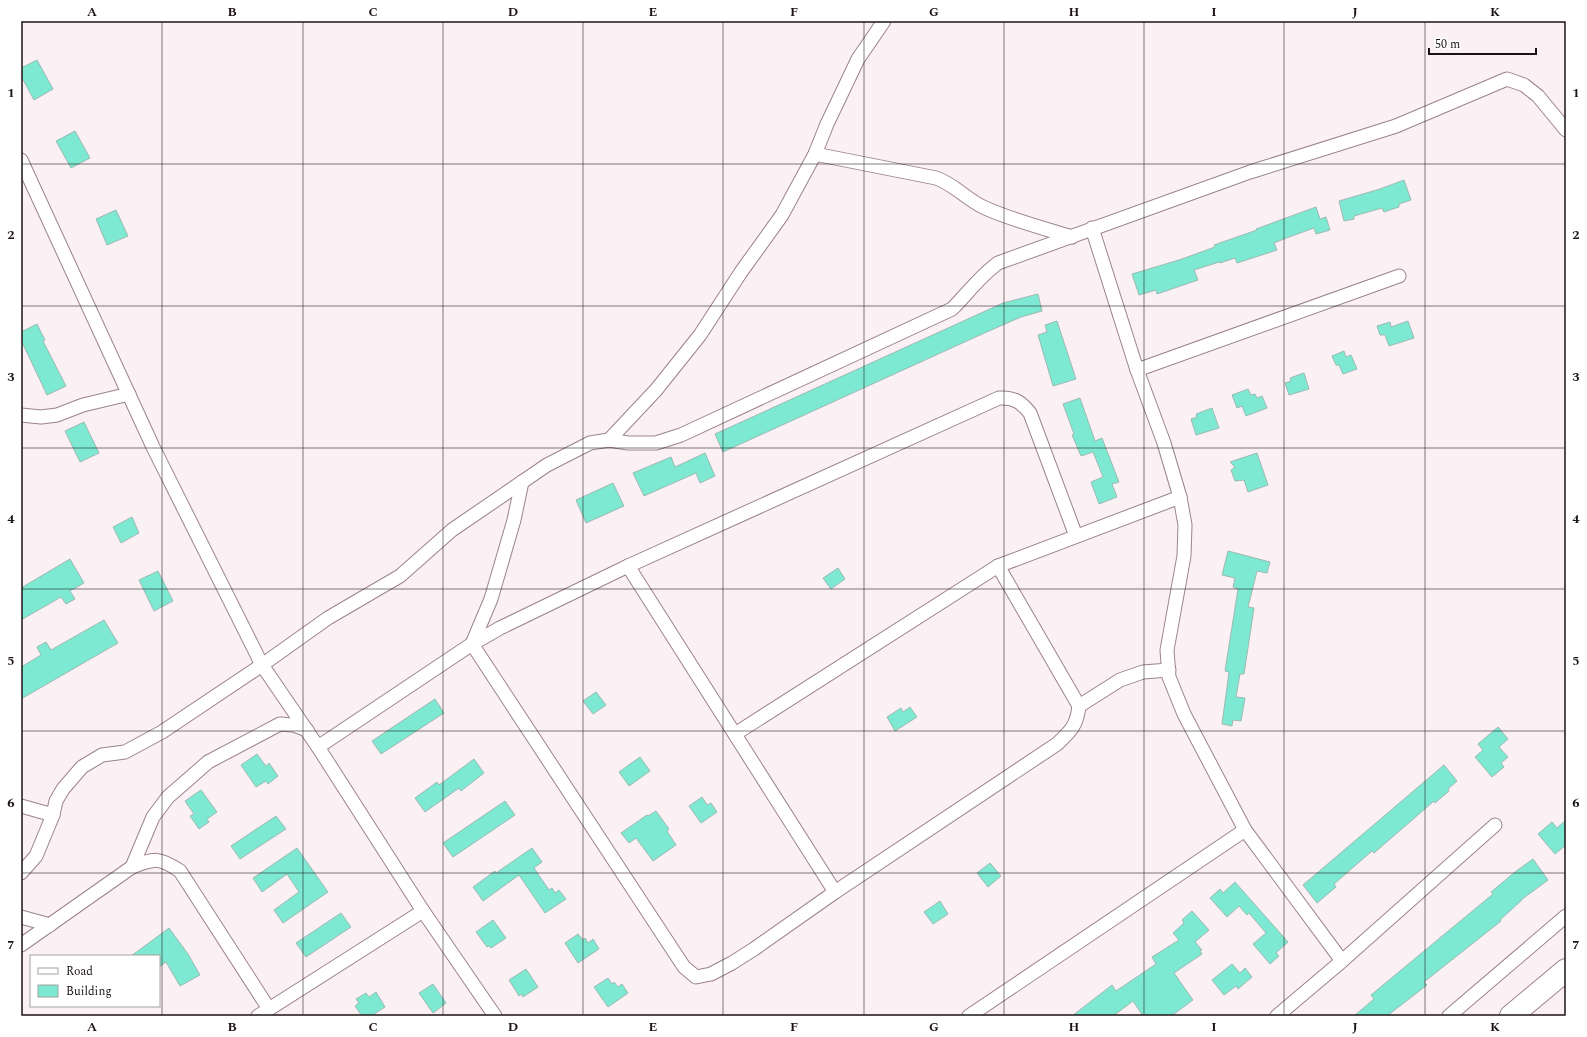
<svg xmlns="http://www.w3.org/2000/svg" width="1587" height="1037" font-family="Spectral,serif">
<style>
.building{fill:#7de9d2;stroke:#9db9b2}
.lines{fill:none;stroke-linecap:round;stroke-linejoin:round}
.street-casing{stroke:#9c838a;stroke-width:15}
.highway-casing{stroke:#9c838a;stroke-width:24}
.street{stroke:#fff;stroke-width:13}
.highway{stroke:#fff;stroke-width:22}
.grid{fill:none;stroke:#1c1315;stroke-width:1;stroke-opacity:0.55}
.neatline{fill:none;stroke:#1c1315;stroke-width:1.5}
.grid-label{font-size:13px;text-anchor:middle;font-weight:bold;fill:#1c1315}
</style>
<rect width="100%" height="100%" fill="#fbf0f3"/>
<g class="building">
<path d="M 37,60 L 53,89 L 34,100 L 21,76 L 21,68 Z"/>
<path d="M 75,131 L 90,158 L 71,168 L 56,141 Z"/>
<path d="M 1404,180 L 1411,200 L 1399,204 L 1399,207 L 1384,212 L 1382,208 L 1354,216 L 1354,219 L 1344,221 L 1339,201 L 1380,189 Z"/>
<path d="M 1316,207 L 1320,219 L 1326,217 L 1330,230 L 1316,234 L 1314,228 L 1289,237 L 1274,243 L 1277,250 L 1237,263 L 1235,258 L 1220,263 L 1219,262 L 1194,270 L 1198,280 L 1157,294 L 1156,290 L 1139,295 L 1132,274 L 1179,260 L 1215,247 L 1214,245 L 1257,230 L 1256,229 Z"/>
<path d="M 116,210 L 128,236 L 107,245 L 96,219 Z"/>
<path d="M 1038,294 L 1042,311 L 1021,317 L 980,335 L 723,452 L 715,434 L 1003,303 Z"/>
<path d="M 1057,321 L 1076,379 L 1053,386 L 1038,335 L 1047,332 L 1045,325 Z"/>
<path d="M 1408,321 L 1414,338 L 1389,346 L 1385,335 L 1380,335 L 1377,326 L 1390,322 L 1391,327 Z"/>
<path d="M 37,324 L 45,340 L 43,341 L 66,386 L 47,395 L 21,340 L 21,332 Z"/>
<path d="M 1344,351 L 1346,357 L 1351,355 L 1357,369 L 1343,374 L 1339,365 L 1336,365 L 1332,356 Z"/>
<path d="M 1304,373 L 1309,389 L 1289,395 L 1285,383 L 1291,381 L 1290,378 Z"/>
<path d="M 1248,389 L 1251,395 L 1255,394 L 1257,398 L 1262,396 L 1267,408 L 1246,416 L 1242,406 L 1237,408 L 1232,395 Z"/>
<path d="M 1080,398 L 1095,441 L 1102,438 L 1119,482 L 1112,484 L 1117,497 L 1099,504 L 1091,482 L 1103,477 L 1093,452 L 1081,456 L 1072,435 L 1074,434 L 1063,404 Z"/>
<path d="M 1212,408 L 1219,428 L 1196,435 L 1191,419 L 1197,417 L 1196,414 Z"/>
<path d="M 84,422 L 99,453 L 80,462 L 65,431 Z"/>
<path d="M 705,453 L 715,476 L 700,483 L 696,473 L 644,496 L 633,473 L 671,457 L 675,467 Z"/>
<path d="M 1257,453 L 1268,485 L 1248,492 L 1244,480 L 1235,481 L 1231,470 L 1235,467 L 1230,462 Z"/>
<path d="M 613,483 L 624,506 L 586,523 L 576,500 Z"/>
<path d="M 132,517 L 139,533 L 121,543 L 113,527 Z"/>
<path d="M 1228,551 L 1270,562 L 1267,573 L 1257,571 L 1248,607 L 1254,608 L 1244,674 L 1240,674 L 1236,697 L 1245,698 L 1241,721 L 1233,720 L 1232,726 L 1222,724 L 1229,672 L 1225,671 L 1238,589 L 1233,587 L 1235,578 L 1222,575 Z"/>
<path d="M 70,559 L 84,583 L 70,591 L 75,599 L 66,604 L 61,597 L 21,620 L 21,588 Z"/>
<path d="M 838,568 L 845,579 L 831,589 L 823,578 Z"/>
<path d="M 158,571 L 173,601 L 154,611 L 139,580 Z"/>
<path d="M 104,620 L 118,643 L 21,699 L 21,667 L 41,655 L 37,647 L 46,642 L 51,650 Z"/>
<path d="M 596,692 L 606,705 L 593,714 L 583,701 Z"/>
<path d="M 435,699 L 444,713 L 381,754 L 372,741 Z"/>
<path d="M 910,707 L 917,717 L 895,731 L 887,717 L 901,708 L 903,712 Z"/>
<path d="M 1498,727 L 1508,739 L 1499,747 L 1508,757 L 1501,763 L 1504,767 L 1492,777 L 1475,757 L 1483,750 L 1478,744 Z"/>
<path d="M 257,754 L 266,766 L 269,763 L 278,776 L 268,784 L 266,781 L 256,787 L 241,765 Z"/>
<path d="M 640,757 L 650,771 L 629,786 L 619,772 Z"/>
<path d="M 474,759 L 484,773 L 461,791 L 459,788 L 425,812 L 415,798 L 437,782 L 439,785 Z"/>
<path d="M 1444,765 L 1457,781 L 1448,789 L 1449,791 L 1435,803 L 1434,801 L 1374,853 L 1372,851 L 1334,884 L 1336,887 L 1317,903 L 1303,885 Z"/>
<path d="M 201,790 L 217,812 L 207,819 L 209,822 L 199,829 L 190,816 L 194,814 L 185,801 Z"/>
<path d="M 702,797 L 707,805 L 711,803 L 717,812 L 701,823 L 689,806 Z"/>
<path d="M 505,801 L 515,815 L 453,857 L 443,843 Z"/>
<path d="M 656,811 L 669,829 L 667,831 L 676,845 L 653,861 L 636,838 L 629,843 L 621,833 L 647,815 L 648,816 Z"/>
<path d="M 276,816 L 286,829 L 240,859 L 231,846 Z"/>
<path d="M 1566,820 L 1566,845 L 1555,854 L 1538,834 L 1552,822 L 1557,828 Z"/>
<path d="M 297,848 L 328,892 L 283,923 L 274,910 L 299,892 L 287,874 L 262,892 L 253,878 Z"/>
<path d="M 532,848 L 542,862 L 534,868 L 549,890 L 552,888 L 555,893 L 559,890 L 566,899 L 545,913 L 519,875 L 483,901 L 473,887 L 495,871 L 496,873 Z"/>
<path d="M 1533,859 L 1548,880 L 1521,900 L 1522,900 L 1500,920 L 1501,921 L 1424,982 L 1427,985 L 1387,1016 L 1354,1016 L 1374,999 L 1371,995 L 1493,894 L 1491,892 L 1515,872 Z"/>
<path d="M 990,863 L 1001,876 L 988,887 L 977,873 Z"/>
<path d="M 1235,882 L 1288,942 L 1276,953 L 1279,956 L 1270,964 L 1253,944 L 1266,933 L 1249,913 L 1247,915 L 1239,906 L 1227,917 L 1210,898 L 1220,889 L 1223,893 Z"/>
<path d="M 940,901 L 948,914 L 933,924 L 924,912 Z"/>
<path d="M 1192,911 L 1209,930 L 1195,942 L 1202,950 L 1200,951 L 1202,954 L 1174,973 L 1193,1000 L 1171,1016 L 1143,1016 L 1133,1001 L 1113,1016 L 1072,1016 L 1112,985 L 1116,991 L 1156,964 L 1152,957 L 1179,940 L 1173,933 L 1184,923 L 1182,920 Z"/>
<path d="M 341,913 L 351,927 L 306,957 L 296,943 Z"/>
<path d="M 493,920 L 506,938 L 491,948 L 489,946 L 487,947 L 476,932 Z"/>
<path d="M 169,928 L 188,954 L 200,975 L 180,986 L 166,962 L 159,967 L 159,956 L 131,956 Z"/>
<path d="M 578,934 L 583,940 L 585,938 L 588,943 L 593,939 L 599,949 L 578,963 L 565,943 Z"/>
<path d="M 1232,964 L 1240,973 L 1245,968 L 1252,977 L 1238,989 L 1236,986 L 1224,995 L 1212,980 Z"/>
<path d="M 526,969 L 538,987 L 523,997 L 522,994 L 519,996 L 509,980 Z"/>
<path d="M 608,978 L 612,984 L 614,982 L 618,987 L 622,984 L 628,993 L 608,1007 L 594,987 Z"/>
<path d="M 433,984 L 446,1003 L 433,1013 L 419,993 Z"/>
<path d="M 376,992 L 385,1007 L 371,1016 L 362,1016 L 355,1006 L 359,1003 L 356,999 L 366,993 L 369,997 Z"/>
</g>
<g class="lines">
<g class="street-casing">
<g id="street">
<path d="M 815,154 L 936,178 C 954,184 966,199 983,207 C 1011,220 1043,228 1072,237"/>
<path d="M 21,160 L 153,447 L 262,665 L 318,747 L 423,911 L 495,1016"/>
<path d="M 1092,228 L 1137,370 L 1164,443 L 1180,497 L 1185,525 L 1184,556 L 1167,650 L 1169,677 L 1184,714 L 1245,830 L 1342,961"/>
<path d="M 1137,370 L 1399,276"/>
<path d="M 21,415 L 41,417 L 57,415 L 83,405 L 129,394"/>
<path d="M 609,440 L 656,390 L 700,335 L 741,272 L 782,215 L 815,154 L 827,124 L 858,59 L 884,21"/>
<path d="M 522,482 L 514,520 L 491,599 L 472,644 L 684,967 L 696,977 L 711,974 L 732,963 L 754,949 L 835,892 L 1057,744 C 1071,731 1077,725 1079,706 L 998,566"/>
<path d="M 628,566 L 835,892"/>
<path d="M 1079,706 L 1120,680 L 1143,672 L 1169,670"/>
<path d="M 735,734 L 998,566 L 1180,497"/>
<path d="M 318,747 L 472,644 L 500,628 L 628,566 L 999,398 C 1014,397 1021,402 1030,413 L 1076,536"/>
<path d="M 21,806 L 53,815"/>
<path d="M 132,867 L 153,817 L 168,797 L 208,762 L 280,724 L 293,725 L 307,730"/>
<path d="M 21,873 L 36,856 L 53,815 L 56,801 L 63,789 L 82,767 L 102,755 L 125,752 L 162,732 L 262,665 L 328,618 L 400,576 L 452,530 L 547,465 L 590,443 L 609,440 L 628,443 L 656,443 L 681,435 L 952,309 C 968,293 980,276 998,263 L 1250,172 L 1396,126 L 1507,79 L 1524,85 L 1538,96 L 1566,130"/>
<path d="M 21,917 L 50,925"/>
<path d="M 21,945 L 132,867 C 155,858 159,857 180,871 L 269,1009"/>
<path d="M 258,1016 L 423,911"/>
<path d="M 969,1016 L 1245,830"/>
<path d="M 1277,1016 L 1342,961 L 1495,825"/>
<path d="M 1449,1016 L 1566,916"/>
</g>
</g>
<g class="highway-casing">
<path id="highway" d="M 1511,1016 L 1566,970"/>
</g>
<use href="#street" class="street"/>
<use href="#highway" class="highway"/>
</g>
<path class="grid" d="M 162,21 L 162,1016M 303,21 L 303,1016M 443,21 L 443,1016M 583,21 L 583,1016M 723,21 L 723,1016M 864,21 L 864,1016M 1004,21 L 1004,1016M 1144,21 L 1144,1016M 1284,21 L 1284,1016M 1425,21 L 1425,1016M 21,164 L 1566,164M 21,306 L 1566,306M 21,448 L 1566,448M 21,589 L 1566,589M 21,731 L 1566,731M 21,873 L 1566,873"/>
<rect width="1587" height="1037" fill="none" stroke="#ffffff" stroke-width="44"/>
<rect x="30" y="955" width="130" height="52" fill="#ffffff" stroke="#a4a1a1"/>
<rect x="38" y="968" width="20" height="6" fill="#ffffff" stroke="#a4a1a1"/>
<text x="66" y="975" font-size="12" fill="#1c1315">Road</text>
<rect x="38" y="985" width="20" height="12" fill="#7de9d2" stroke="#a4a1a1"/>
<text x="66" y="995" font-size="12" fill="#1c1315">Building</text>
<path d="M1429 48v6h107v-6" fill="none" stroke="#1c1315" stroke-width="2"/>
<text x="1435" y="48" font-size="12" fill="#1c1315" stroke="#ffffff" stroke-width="3" paint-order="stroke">50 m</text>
<rect x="22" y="22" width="1543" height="993" class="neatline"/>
<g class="grid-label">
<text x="92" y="16">A</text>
<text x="232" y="16">B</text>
<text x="373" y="16">C</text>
<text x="513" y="16">D</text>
<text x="653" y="16">E</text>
<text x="794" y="16">F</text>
<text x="934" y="16">G</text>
<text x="1074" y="16">H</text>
<text x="1214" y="16">I</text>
<text x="1355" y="16">J</text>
<text x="1495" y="16">K</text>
<text x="11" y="97">1</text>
<text x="1576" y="97">1</text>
<text x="11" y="239">2</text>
<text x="1576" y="239">2</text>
<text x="11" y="381">3</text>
<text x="1576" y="381">3</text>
<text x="11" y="523">4</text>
<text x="1576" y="523">4</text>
<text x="11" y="665">5</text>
<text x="1576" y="665">5</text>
<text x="11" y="807">6</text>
<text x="1576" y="807">6</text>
<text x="11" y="949">7</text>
<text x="1576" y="949">7</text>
<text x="92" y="1031">A</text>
<text x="232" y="1031">B</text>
<text x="373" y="1031">C</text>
<text x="513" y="1031">D</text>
<text x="653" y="1031">E</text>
<text x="794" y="1031">F</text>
<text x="934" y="1031">G</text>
<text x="1074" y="1031">H</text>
<text x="1214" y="1031">I</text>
<text x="1355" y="1031">J</text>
<text x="1495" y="1031">K</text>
</g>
</svg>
